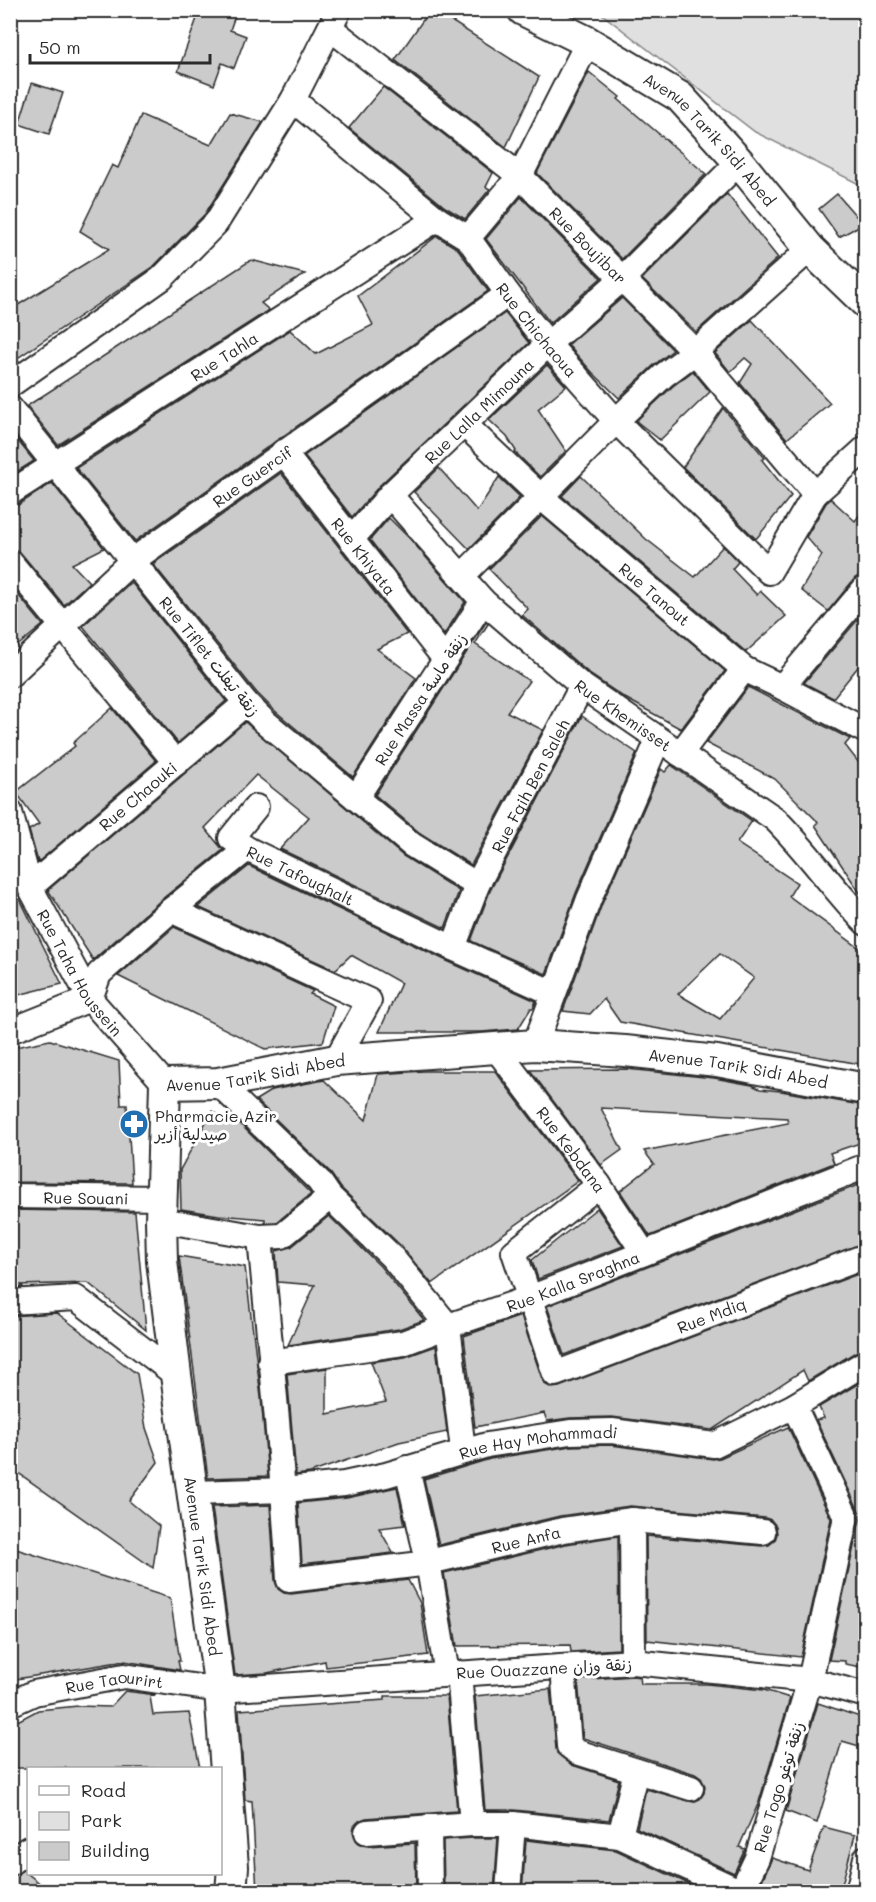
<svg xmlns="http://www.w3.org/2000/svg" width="876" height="1902" font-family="Mali,'Playpen Sans Arabic',sans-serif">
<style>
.green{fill:#e0e0e0;stroke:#868686;stroke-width:1.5}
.building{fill:#cbcbcb;stroke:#2b2b2b;stroke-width:1.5;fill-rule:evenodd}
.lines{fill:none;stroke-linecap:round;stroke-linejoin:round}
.minor-casing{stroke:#2b2b2b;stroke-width:28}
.tertiary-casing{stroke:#2b2b2b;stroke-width:34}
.minor{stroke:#fff;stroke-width:24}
.tertiary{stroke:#fff;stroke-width:30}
.labels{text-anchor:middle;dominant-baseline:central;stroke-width:6;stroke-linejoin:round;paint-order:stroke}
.street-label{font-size:16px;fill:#2b2b2b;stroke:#fff}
.poi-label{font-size:16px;fill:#2b2b2b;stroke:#fff;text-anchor:start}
</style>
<rect width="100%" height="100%" fill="#fff"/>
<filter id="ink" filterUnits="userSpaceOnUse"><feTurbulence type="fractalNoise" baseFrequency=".0167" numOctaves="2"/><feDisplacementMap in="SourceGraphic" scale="12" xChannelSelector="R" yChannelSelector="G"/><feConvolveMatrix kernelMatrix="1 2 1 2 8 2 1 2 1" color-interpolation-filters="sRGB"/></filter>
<g filter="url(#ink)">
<path class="green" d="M 598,11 L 865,11 L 865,187 L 755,132 Z"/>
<g class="building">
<path d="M 200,10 L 237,10 L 230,30 L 246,36 L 234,68 L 222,63 L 214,85 L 178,71 Z"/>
<path d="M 430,10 L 434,10 L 539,77 L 506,147 L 395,60 Z"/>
<path d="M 589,72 L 620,97 L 618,99 L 706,174 L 622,259 L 537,173 Z"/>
<path d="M 32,83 L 63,93 L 49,134 L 19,124 Z"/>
<path d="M 383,87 L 493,173 L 486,187 L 490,189 L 465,219 L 445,207 L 349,128 Z"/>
<path d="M 230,113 L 263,122 L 205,214 L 153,267 L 10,363 L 10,310 L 109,249 L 80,231 L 112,165 L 118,168 L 141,115 L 211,145 Z"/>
<path d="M 727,194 L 778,258 L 696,332 L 642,279 Z"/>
<path d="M 837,194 L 863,224 L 839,237 L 819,209 Z"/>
<path d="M 521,197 L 601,278 L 550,323 L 486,239 Z"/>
<path d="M 437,236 L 458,249 L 488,291 L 135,541 L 76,468 L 290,330 L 316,354 L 373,325 L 358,296 Z"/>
<path d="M 251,260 L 305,274 L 261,303 L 269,310 L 58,445 L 27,406 Z"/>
<path d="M 622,298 L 673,350 L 654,365 L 619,398 L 592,372 L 568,345 Z"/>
<path d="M 505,313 L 529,343 L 380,485 L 352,517 L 304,456 Z"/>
<path d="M 752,320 L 830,403 L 787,439 L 740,383 L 752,364 L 745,358 L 730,372 L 715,353 Z"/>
<path d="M 547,365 L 566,386 L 538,409 L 566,451 L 540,477 L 515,452 L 516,451 L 507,437 L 489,420 Z"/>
<path d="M 693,371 L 710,392 L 660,440 L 636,421 L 673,386 Z"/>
<path d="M 723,408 L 765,458 L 762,460 L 791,496 L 756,539 L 683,467 Z"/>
<path d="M 10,431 L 34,461 L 10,476 Z"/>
<path d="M 439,468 L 477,511 L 499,477 L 520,497 L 469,549 L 414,492 Z"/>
<path d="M 281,473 L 407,634 L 377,649 L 416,678 L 353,777 L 274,710 L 257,693 L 153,564 Z"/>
<path d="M 581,476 L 646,539 L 695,577 L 723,546 L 738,562 L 732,569 L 757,595 L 760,591 L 786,616 L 746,652 L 562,496 Z"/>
<path d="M 52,483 L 104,548 L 72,564 L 89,582 L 64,605 L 21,553 L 10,548 L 10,507 L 18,505 Z"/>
<path d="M 831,499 L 855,521 L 866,507 L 866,573 L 855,578 L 828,611 L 801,590 L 822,555 L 806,537 L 826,503 Z"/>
<path d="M 542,516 L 725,671 L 681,729 L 625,698 L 591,675 L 522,615 L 528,609 L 489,569 Z"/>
<path d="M 389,518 L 410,539 L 465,602 L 444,635 L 370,540 Z"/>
<path d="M 131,582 L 226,701 L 178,743 L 83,626 Z"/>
<path d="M 10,585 L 43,625 L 10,652 Z"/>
<path d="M 866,610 L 866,657 L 833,698 L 804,683 Z"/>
<path d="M 486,622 L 488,624 L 475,644 L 529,681 L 507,712 L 543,730 L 471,865 L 420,833 L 375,795 Z"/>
<path d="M 748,687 L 850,739 L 845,745 L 866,772 L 866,902 L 815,825 L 818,822 L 775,779 L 706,743 Z"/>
<path d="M 112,708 L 156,761 L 38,862 L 29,830 L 39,824 L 16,792 L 75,746 L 73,743 Z"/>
<path d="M 582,716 L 637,753 L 576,893 L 546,974 L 471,941 L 490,891 Z"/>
<path d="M 245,722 L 403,856 L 459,891 L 445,928 L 280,849 L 309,817 L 256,775 L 205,828 L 223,850 L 162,899 L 93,960 L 48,890 Z"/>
<path d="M 671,765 L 752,821 L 737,843 L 797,883 L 789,896 L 866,953 L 866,1065 L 620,1022 L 604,999 L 590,1014 L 563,1011 L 602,904 L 661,769 L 665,772 ZM 720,954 L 754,978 L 720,1019 L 678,994 Z"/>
<path d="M 249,866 L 447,961 L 536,1001 L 533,1008 L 531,1008 L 518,1029 L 482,1032 L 379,1032 L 401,983 L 351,955 L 335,970 L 198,907 Z"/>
<path d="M 10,875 L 17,893 L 62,984 L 10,997 Z"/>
<path d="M 174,927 L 313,991 L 310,994 L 334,1006 L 323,1042 L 265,1049 L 118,976 Z"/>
<path d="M 50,1040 L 119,1061 L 121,1105 L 127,1105 L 132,1183 L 10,1182 L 10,1048 Z"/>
<path d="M 626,1069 L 714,1078 L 752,1085 L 760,1089 L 781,1091 L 866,1106 L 866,1141 L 830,1153 L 834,1163 L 650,1236 L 620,1191 L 654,1164 L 644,1151 L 788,1123 L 787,1118 L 601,1108 L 622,1150 L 601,1165 L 530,1070 Z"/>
<path d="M 424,1071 L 495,1071 L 578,1181 L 432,1284 L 401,1246 L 341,1188 L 329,1171 L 256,1100 L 272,1090 L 324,1080 L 366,1120 L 378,1074 Z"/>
<path d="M 212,1111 L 224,1119 L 231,1115 L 311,1194 L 277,1222 L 265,1223 L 265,1219 L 219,1215 L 181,1209 L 180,1170 Z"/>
<path d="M 866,1182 L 866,1242 L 564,1355 L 547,1306 Z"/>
<path d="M 597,1208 L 623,1246 L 538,1279 L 532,1260 Z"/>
<path d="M 10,1210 L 135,1212 L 146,1330 L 88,1283 L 21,1285 L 23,1287 L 10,1288 Z"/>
<path d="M 329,1216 L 380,1266 L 424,1320 L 399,1329 L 288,1345 L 315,1285 L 278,1282 L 276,1251 L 291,1247 Z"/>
<path d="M 179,1256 L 245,1267 L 261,1397 L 268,1476 L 208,1478 Z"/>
<path d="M 866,1271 L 866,1348 L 859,1350 L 808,1381 L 803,1370 L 712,1430 L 612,1417 L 570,1418 L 547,1421 L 544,1413 L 475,1427 L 464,1336 L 521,1316 L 542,1379 L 546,1385 L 552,1388 L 559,1387 Z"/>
<path d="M 57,1313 L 137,1374 L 146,1428 L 158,1462 L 129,1501 L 159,1526 L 153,1568 L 10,1467 L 10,1316 Z"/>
<path d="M 436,1346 L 447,1432 L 399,1442 L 310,1473 L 296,1475 L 287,1374 L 327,1368 L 327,1414 L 386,1402 L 371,1362 L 405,1357 Z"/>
<path d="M 866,1379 L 866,1668 L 845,1664 L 845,1661 L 829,1660 L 860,1519 L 859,1511 L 816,1420 L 824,1418 L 819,1407 Z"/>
<path d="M 788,1427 L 831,1519 L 801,1657 L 647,1640 L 646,1536 L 762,1546 L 769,1545 L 775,1540 L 777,1534 L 776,1526 L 771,1520 L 765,1518 L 630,1506 L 560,1516 L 439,1545 L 424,1479 L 490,1459 L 571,1446 L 611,1445 L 713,1459 L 720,1458 Z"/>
<path d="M 397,1487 L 405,1525 L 379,1528 L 393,1553 L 302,1564 L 298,1503 L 347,1498 Z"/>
<path d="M 270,1505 L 275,1581 L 278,1589 L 284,1593 L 291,1594 L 408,1580 L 420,1603 L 428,1655 L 326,1667 L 325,1661 L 267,1673 L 235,1675 L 212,1507 Z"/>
<path d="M 618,1536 L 619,1649 L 571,1652 L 570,1645 L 457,1646 L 444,1573 L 566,1544 Z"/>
<path d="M 10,1547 L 170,1598 L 180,1661 L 178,1661 L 180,1670 L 124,1661 L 10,1680 Z"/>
<path d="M 633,1676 L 640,1677 L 641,1684 L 707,1684 L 764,1690 L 790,1698 L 759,1802 L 739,1847 L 745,1849 L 734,1873 L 637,1828 L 646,1789 L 693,1802 L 700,1799 L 704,1793 L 705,1786 L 701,1778 L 695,1774 L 583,1738 L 578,1680 Z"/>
<path d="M 550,1689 L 557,1753 L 572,1765 L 619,1780 L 609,1820 L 514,1810 L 485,1810 L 475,1696 Z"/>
<path d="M 125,1691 L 156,1695 L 150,1696 L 153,1715 L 189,1713 L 200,1768 L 10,1768 L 10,1725 L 38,1710 L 78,1706 L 110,1707 Z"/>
<path d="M 385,1696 L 447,1696 L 457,1811 L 366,1818 L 359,1821 L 354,1826 L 353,1832 L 356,1840 L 361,1845 L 368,1846 L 415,1843 L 416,1890 L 257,1892 L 252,1801 L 245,1800 L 239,1710 L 385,1700 Z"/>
<path d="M 818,1703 L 866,1719 L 866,1748 L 842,1741 L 817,1823 L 786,1811 Z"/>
<path d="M 824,1827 L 855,1835 L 840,1892 L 757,1892 L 772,1858 L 808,1870 Z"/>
<path d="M 473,1838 L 498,1838 L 494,1892 L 444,1892 L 443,1840 Z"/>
<path d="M 526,1840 L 616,1850 L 706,1892 L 522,1892 Z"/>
<path d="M 25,1869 L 28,1874 L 51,1892 L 10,1892 L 10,1877 Z"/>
</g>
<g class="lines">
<g class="minor-casing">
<g id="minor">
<path id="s1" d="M 330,28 L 520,176 L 695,352 L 815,494"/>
<path id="s2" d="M 293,100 L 437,219 L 468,238 L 508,294 L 548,344 L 616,421 L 769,572 L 815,494 L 866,448"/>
<path d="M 468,238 L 520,176 L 588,42"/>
<path d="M 10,385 L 162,278 L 216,223 L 293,100 L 339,10"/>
<path d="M 10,408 L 246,703 L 264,721 L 412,845 L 477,885"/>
<path id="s3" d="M 465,425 L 541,497 L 744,669 L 782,687 L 866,731"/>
<path id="s4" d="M 283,452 L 445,659"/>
<path id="s5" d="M 10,493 L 437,219"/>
<path id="s6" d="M 390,495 L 483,601 L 582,686 L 775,819 C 808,852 834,890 866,923"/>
<path id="s7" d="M 351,540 L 390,495 L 548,344 L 623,278 L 739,162"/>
<path d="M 10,562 L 176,763"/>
<path d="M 462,576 L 616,421 L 664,375 L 695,352 L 810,249"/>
<path id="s8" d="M 10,675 L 132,561 L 508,294"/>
<path d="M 782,687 L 866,587"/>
<path d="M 680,754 L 744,669"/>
<path d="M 356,798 L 483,601"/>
<path id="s9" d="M 10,812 L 30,887 L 90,999 L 165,1084"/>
<path d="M 247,849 L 231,838 L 256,807"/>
<path id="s10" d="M 30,887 L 246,703"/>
<path d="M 171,910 L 369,1001 L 336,1060"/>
<path id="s11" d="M 453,948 L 477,885 L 582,686"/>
<path id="s12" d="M 10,1031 L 90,999 L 99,974 L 171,910 L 247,849 L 453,948 L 553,993"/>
<path d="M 535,1045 L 589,899 L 658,740"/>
<path id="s13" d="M 495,1047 L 599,1185 L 644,1253"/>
<path d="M 218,1083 L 319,1181 L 330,1197 L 391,1256 L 448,1326 L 463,1450"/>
<path id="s14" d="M 599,1185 L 514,1252 L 555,1374 L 866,1256"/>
<path id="s15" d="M 10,1196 L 162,1198"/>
<path d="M 161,1220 L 260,1237 L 282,1236 L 330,1197"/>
<path id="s16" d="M 260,1237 C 270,1351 283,1465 289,1580 L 421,1564 L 563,1530 L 632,1520 L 763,1532"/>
<path d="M 10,1302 L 76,1298 L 176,1375"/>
<path id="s17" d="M 270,1362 L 403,1343 L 448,1326 L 530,1298 L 866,1166"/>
<path d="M 407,1468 L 428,1562 L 447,1674"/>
<path id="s18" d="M 193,1493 L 285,1490 L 344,1484 L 386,1475 L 487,1445 L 570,1432 L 612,1431 L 714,1445 L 794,1406 L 866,1362"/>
<path d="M 632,1520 L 633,1662"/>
<path d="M 563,1667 L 569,1746 L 577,1752 L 691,1788"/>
<path d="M 459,1673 L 472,1824"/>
<path id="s19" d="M 10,1704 L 34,1693 L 124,1676 L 220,1690 L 633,1662 L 810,1680 L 866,1695"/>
<path d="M 429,1827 L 430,1892"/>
<path d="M 367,1832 L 472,1824 L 513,1824 L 620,1836 L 741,1892 L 757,1858 L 810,1680 L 846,1517 L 794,1406"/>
<path d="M 620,1836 L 636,1771"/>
<path d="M 10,1863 L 28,1849"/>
<path d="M 508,1892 L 513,1824"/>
<path d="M 858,1892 L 866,1858"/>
</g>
</g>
<g class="tertiary-casing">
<g id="tertiary">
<path id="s20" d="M 523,10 L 588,42 L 680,97 L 739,162 L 810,249 L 866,303"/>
<path id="s21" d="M 231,1892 L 233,1867 L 220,1690 L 176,1375 L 162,1261 L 161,1220 L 165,1084 L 218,1083 L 336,1060 L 535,1045 L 625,1051 L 717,1061 L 866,1089"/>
</g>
</g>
<use href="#minor" class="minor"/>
<use href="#tertiary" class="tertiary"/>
</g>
</g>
<defs>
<g id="pharmacy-disc" transform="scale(1.5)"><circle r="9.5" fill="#1f6fb2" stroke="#fff"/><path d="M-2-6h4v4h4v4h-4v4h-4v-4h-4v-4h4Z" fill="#fff"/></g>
</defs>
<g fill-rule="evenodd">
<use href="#pharmacy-disc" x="134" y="1124"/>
</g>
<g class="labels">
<g class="street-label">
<text stroke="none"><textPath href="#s20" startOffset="230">Avenue Tarik Sidi Abed</textPath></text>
<text stroke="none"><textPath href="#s1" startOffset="338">Rue Boujibar</textPath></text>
<text stroke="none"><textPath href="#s2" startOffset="338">Rue Chichaoua</textPath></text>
<text stroke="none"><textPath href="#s5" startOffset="254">Rue Tahla</textPath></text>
<text stroke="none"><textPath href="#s7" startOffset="182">Rue Lalla Mimouna</textPath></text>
<text stroke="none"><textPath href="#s8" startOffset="314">Rue Guercif</textPath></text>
<text stroke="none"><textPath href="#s4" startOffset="132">Rue Khiyata</textPath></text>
<text stroke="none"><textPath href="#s3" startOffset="254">Rue Tanout</textPath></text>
<text transform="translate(210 656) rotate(51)">Rue Tiflet زنقة تيفلت</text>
<text transform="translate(420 699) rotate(-57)">Rue Massa زنقة ماسة</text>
<text stroke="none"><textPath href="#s6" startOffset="322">Rue Khemisset</textPath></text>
<text stroke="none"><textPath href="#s11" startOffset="180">Rue Fqih Ben Saleh</textPath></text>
<text stroke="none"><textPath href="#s10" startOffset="141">Rue Chaouki</textPath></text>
<text stroke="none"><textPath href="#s12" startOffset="366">Rue Tafoughalt</textPath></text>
<text stroke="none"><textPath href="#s9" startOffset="177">Rue Taha Houssein</textPath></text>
<text stroke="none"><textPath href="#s21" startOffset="1390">Avenue Tarik Sidi Abed</textPath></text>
<text stroke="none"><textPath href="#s21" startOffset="904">Avenue Tarik Sidi Abed</textPath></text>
<text stroke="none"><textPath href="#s13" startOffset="128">Rue Kebdana</textPath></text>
<text stroke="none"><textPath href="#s15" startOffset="76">Rue Souani</textPath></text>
<text stroke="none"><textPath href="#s17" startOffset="315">Rue Kalla Sraghna</textPath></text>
<text stroke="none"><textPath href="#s14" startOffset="404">Rue Mdiq</textPath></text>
<text stroke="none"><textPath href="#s18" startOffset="351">Rue Hay Mohammadi</textPath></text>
<text stroke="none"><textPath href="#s16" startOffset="585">Rue Anfa</textPath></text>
<text transform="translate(203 1566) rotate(82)">Avenue Tarik Sidi Abed</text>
<text transform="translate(544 1668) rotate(-3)">Rue Ouazzane زنقة وزان</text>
<text stroke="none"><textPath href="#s19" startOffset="108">Rue Taourirt</textPath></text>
<text transform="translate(778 1787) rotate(-73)">Rue Togo زنقة توغو</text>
</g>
<g class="poi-label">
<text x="155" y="1115">Pharmacie Azir<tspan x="155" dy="18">صيدلية أزير</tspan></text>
</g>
</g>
<rect width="876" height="1902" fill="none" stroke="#fff" stroke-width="36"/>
<rect x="18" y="18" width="840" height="1866" fill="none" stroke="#2b2b2b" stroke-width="2" filter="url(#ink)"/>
<rect x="27" y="1767" width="195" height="108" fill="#ffffff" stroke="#aaaaaa" stroke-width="1.5"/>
<rect x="39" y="1786" width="30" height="9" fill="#ffffff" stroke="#aaaaaa" stroke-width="1.5"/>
<text x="81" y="1797" font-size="18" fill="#2b2b2b">Road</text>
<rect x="39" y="1812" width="30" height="18" fill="#e0e0e0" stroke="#aaaaaa" stroke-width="1.5"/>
<text x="81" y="1827" font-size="18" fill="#2b2b2b">Park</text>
<rect x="39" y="1842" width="30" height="18" fill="#cbcbcb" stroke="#aaaaaa" stroke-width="1.5"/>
<text x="81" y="1857" font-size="18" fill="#2b2b2b">Building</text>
<path d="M30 54v9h180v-9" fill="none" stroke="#2b2b2b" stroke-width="3"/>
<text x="39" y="54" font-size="18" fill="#2b2b2b" stroke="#ffffff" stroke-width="4.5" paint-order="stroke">50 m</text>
</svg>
